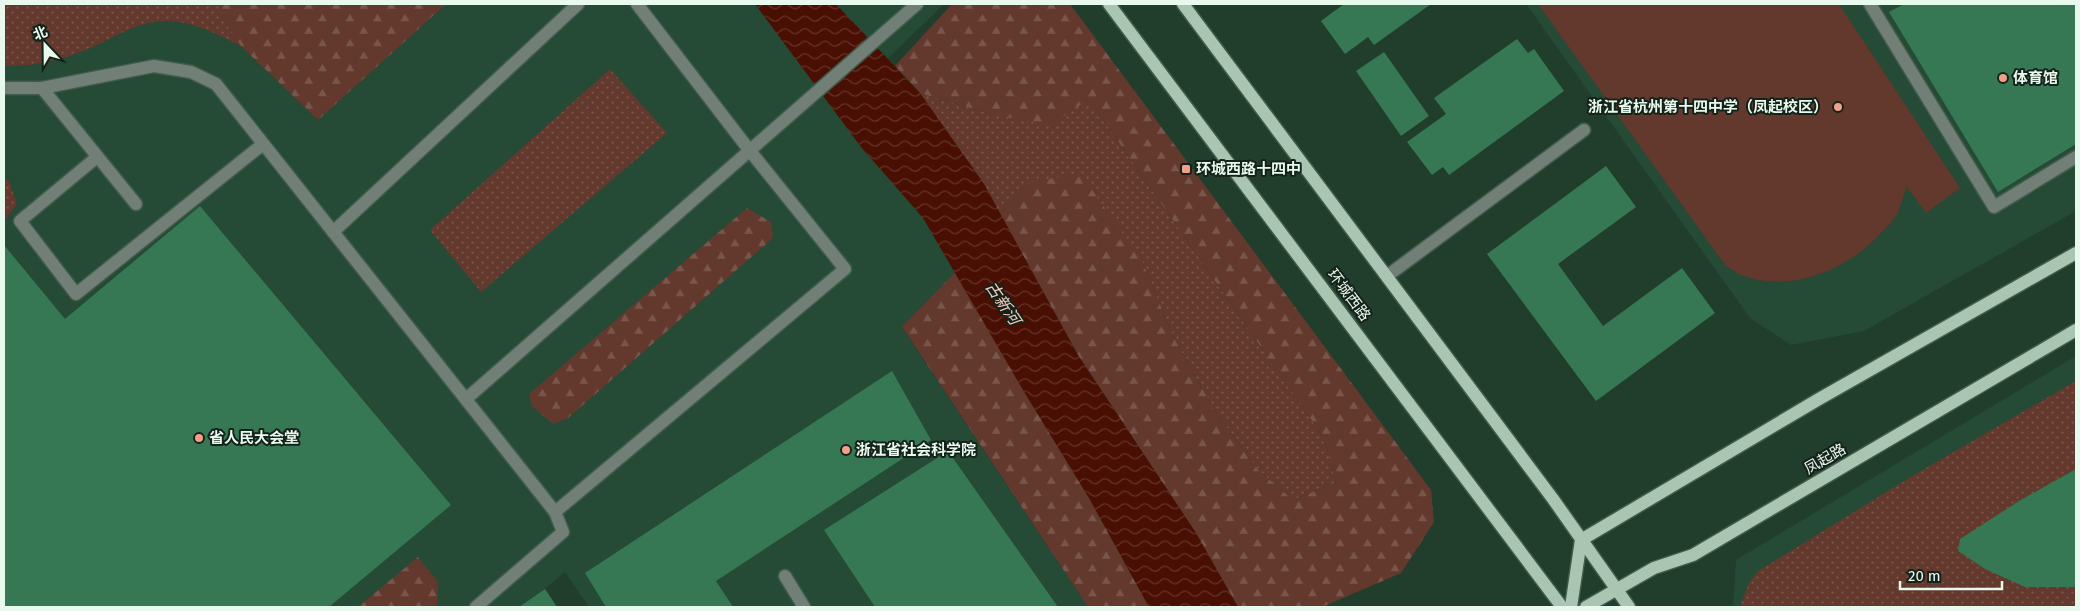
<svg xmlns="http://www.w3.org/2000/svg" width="2080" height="611" font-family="'Fira Sans','Noto Sans SC',sans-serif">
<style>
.built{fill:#254a35}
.green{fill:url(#green-dots)}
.forest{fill:url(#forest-firs)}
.pitch{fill:#63382d}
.water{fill:url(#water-waves)}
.building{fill:#367853}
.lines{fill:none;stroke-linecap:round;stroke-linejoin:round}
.minor-casing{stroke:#415c4c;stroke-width:15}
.major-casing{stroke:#415c4c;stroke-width:15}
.minor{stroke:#717f76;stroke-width:12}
.major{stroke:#aac6b3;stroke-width:12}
.poi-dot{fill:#f49e89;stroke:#15221a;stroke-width:2}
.labels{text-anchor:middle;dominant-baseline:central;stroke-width:4;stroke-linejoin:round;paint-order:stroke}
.poi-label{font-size:15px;font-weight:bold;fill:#e8f9ed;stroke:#15221a;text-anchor:start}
.street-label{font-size:15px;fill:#e8f9ed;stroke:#15221a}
.water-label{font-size:16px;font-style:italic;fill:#f6cec4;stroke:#15221a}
</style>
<defs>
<pattern id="green-dots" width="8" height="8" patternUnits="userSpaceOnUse" patternTransform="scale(1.25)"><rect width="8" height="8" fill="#63382d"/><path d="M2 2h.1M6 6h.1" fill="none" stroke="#79564c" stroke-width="1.8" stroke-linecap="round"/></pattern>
<pattern id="forest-firs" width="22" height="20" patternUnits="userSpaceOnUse" patternTransform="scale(1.25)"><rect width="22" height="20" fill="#63382d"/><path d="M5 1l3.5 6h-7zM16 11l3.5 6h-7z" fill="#79564c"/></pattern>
<pattern id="water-waves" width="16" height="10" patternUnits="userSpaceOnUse" patternTransform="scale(1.25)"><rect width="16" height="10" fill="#4a0f03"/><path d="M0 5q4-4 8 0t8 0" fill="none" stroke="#643328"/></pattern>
</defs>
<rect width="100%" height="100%" fill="#213e2d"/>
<g class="built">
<path d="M 4,4 L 944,4 L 847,98 L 962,241 L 945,255 L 955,272 L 902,328 L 1088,607 L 589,607 L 565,572 L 523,607 L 4,607 Z"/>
<path d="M 1526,4 L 2076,4 L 2076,211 L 1864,331 L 1791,345 L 1750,318 Z"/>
<path d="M 2076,356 L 2076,607 L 1733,607 L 1736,560 Z"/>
</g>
<g class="green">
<path d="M 4,4 L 220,4 L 223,19 L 241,46 C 218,35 195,22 169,21 C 136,20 112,40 83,51 C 58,61 30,67 4,66 Z"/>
<path d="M 610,69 L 667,133 L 481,292 L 430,230 Z"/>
<path d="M 920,93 L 991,114 L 1089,99 L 1324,438 L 1336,483 L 1293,500 L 1258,470 L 1214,410 L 1174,338 L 1142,261 L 1028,183 L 1000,214 L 984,184 Z"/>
<path d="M 4,178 L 9,181 L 17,204 L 4,221 Z"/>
<path d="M 2076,381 L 2076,607 L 1742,607 L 1741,604 L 1749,583 L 1758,571 L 1914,475 Z"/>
</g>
<g class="forest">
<path d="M 220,4 L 446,4 L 318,120 L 241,46 L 223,19 Z"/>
<path d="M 952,4 L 1070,4 L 1431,490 L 1434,522 L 1401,573 L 1322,607 L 1238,607 L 1196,533 L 1078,355 L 1000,214 L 1028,183 L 1080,173 L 1142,261 L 1174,338 L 1214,410 L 1258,470 L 1293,500 L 1336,483 L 1324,438 L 1089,99 L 1051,125 L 991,114 L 920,93 L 895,66 Z"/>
<path d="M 747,208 L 771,222 L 773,238 L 568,418 L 553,424 L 532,406 L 529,394 Z"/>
<path d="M 955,272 L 1023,390 L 1089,498 L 1149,607 L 1088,607 L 902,327 Z"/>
<path d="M 418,557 L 438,582 L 437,607 L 358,607 Z"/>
</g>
<path class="pitch" d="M 1538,4 L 1839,4 L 1960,188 L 1926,213 L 1907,187 C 1903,196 1901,207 1896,216 C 1892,222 1886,228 1881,233 C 1848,270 1789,294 1741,275 C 1736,273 1730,268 1725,265 Z"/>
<path class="water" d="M 755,4 L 836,4 L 920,93 L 984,184 L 1078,355 L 1196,533 L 1238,607 L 1149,607 L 1089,498 L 1023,390 L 923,218 L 861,147 Z"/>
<g class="building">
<path d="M 1344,4 L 1431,4 L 1374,45 L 1368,37 L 1345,54 L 1321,21 Z"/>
<path d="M 1904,4 L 2076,4 L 2076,144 L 1998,192 L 1889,12 Z"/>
<path d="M 1517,39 L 1528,53 L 1534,49 L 1564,91 L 1449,175 L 1443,167 L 1432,175 L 1407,142 L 1446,114 L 1434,98 Z"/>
<path d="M 1384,52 L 1429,116 L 1401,136 L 1356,71 Z"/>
<path d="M 1606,166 L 1636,207 L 1558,264 L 1603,326 L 1682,268 L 1715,313 L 1596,401 L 1487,254 Z"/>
<path d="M 200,206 L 451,505 L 329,607 L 4,607 L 4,245 L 65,319 Z"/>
<path d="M 892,371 L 931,440 L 716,581 L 733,607 L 606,607 L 585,573 Z"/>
<path d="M 948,451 L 1058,607 L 875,607 L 824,530 Z"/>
<path d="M 2076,469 L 2076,587 L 2025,587 L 1985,569 L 1958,551 L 1960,539 L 2019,501 Z"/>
<path d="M 545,589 L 557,607 L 519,607 Z"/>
</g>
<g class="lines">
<g class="minor-casing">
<g id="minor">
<path d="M 1870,4 L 1994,207 L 2076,157"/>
<path d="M 4,88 L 42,88 L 154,66 L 191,72 L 216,84 L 555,512 L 563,532 L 476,607"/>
<path d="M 42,88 L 136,204"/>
<path d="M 97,157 L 20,221 L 76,294 L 263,144"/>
<path d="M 333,232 L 578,4"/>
<path d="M 1387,276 L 1584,130"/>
<path d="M 466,399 L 917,4"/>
<path d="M 555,512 L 845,269 L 750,151 L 637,4"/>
<path d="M 785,576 L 804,607"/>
</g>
</g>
<g class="major-casing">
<g id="major">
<path d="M 1109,4 L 1562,607"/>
<path d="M 1183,4 L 1553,499 L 1629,607"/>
<path d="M 1581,540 L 1819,399 L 2076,253"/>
<path d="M 1571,607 L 1581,540"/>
<path d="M 1586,607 L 1654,568 L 1693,555 L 2076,330"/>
</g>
</g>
<use href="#minor" class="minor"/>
<use href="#major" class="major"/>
</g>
<g class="poi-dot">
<circle cx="2003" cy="78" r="5"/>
<circle cx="1838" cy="107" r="5"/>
<rect x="1181" y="164" width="10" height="10" rx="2.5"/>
<circle cx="199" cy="438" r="5"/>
<circle cx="846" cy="450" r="5"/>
</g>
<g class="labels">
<g class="poi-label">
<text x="2013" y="78">体育馆</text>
<text x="1828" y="107" text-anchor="end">浙江省杭州第十四中学（凤起校区）</text>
<text x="1196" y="169">环城西路十四中</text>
<text x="209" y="438">省人民大会堂</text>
<text x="856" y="450">浙江省社会科学院</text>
</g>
<g class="street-label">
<text transform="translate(1349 295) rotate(53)">环城西路</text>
<text transform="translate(1825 459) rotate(-30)">凤起路</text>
</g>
<g class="water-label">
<text transform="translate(1003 303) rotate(56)">古新河</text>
</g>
</g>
<rect width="2080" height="611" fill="none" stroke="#e8f9ed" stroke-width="10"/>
<g transform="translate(45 45) rotate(338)" stroke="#15221a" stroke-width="4" paint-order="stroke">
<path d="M0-4L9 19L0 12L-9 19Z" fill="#e8f9ed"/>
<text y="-8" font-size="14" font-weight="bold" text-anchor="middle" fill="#e8f9ed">北</text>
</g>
<path d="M1900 581v8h102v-8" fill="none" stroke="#e8f9ed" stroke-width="2.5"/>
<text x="1908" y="581" font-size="15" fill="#e8f9ed" stroke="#15221a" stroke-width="4" paint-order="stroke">20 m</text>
</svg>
